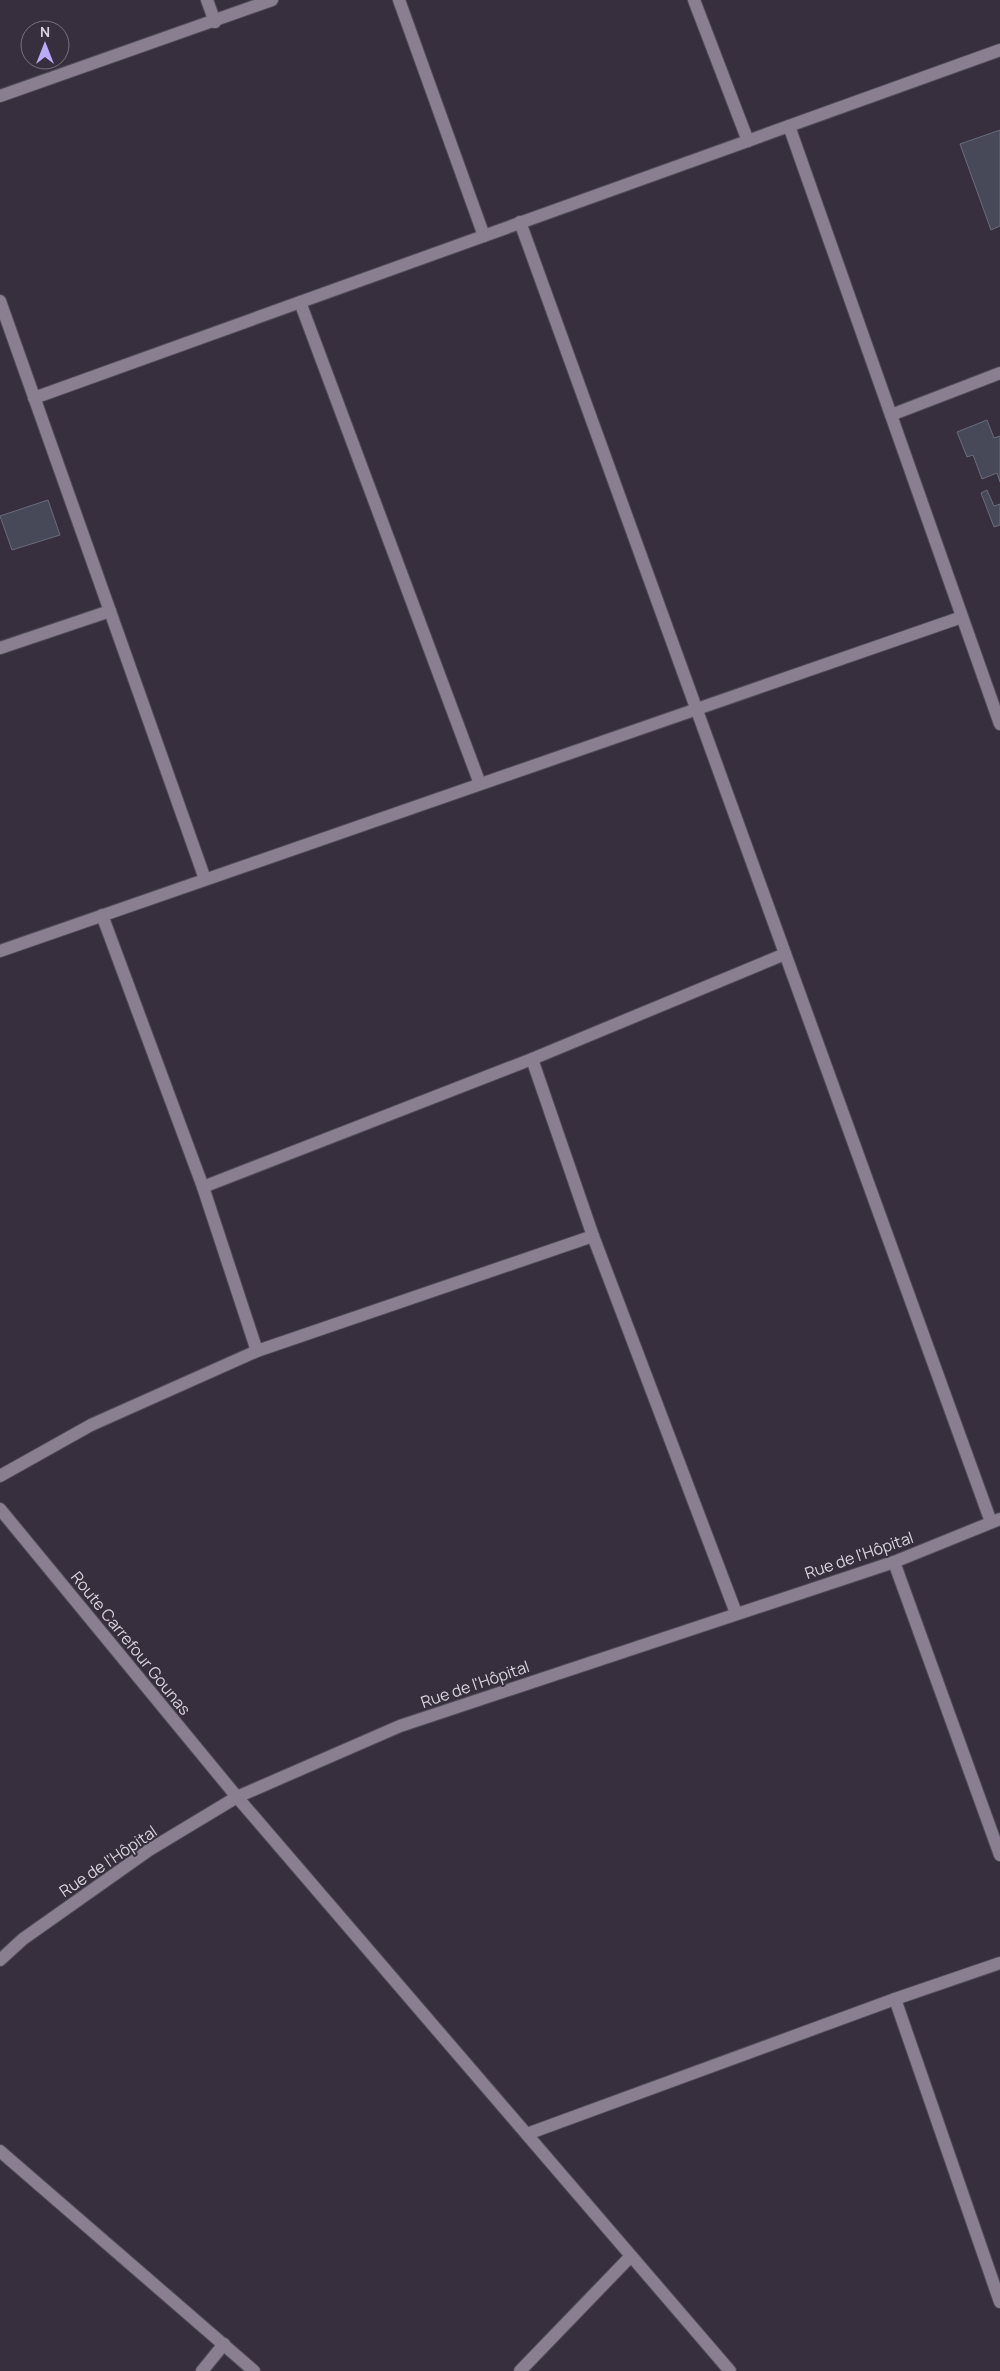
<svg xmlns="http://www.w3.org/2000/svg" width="1000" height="2371" font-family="Manrope,sans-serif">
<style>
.building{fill:#474959;stroke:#6a6c7d}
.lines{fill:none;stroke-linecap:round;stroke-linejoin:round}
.minor-casing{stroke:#524c58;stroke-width:14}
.secondary-casing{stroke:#524c58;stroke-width:14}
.minor{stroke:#897f91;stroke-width:12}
.secondary{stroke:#897f91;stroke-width:12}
.labels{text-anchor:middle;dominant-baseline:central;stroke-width:4;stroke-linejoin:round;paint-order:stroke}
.street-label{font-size:16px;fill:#d8d3dd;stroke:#372f3d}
</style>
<rect width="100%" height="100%" fill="#372f3d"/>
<g class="building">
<path d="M 1000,130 L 1000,226 L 991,230 L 960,144 Z"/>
<path d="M 987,420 L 994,438 L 1000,436 L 1000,482 L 997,473 L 982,479 L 973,455 L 967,457 L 957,432 Z"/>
<path d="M 987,490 L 994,506 L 1000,504 L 1000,525 L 994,527 L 981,493 Z"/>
<path d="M 48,500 L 60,535 L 12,550 L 0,516 Z"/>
</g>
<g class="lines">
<g class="minor-casing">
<g id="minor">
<path d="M 207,0 L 215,22"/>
<path d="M 399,0 L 484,236"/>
<path d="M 694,0 L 748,141"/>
<path d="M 0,96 L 272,0"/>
<path d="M 789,126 L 1000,724"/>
<path d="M 520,222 L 991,1522"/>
<path d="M 0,301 L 205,879"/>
<path d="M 300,302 L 480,784"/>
<path d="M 34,398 L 1000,50"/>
<path d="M 891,415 L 1000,373"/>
<path d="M 0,648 L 110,611"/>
<path d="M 102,915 L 203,1187 L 257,1351"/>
<path d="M 0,951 L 962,617"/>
<path d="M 532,1059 L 593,1236 L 736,1613"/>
<path d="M 203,1187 L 532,1059 L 785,954"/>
<path d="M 0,1476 L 91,1425 L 257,1351 L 593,1236"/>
<path d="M 894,1562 L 1000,1855"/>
<path d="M 237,1797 L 730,2371"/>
<path d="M 895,1999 L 1000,2302"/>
<path d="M 527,2134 L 895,1999 L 1000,1963"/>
<path d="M 0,2151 L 254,2371"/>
<path d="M 202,2371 L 224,2344"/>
<path d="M 520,2371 L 631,2256"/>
</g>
</g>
<g class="secondary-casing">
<g id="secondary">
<path d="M 0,1509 L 237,1797"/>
<path d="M 0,1960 L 23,1939 L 149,1850 L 237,1797 L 400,1726 L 894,1562 L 1000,1519"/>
</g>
</g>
<use href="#minor" class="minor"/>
<use href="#secondary" class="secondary"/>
</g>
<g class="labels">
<g class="street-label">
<text transform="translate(859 1555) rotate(-19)">Rue de l'Hôpital</text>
<text transform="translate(131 1643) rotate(51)">Route Carrefour Gounas</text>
<text transform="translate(475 1684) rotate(-19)">Rue de l'Hôpital</text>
<text transform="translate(108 1861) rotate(-34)">Rue de l'Hôpital</text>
</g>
</g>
<g transform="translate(45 45)"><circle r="24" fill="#372f3d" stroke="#77717d"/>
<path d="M0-4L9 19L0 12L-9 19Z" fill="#baaaf7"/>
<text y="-8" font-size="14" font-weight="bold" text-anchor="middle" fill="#d8d3dd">N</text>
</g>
</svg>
